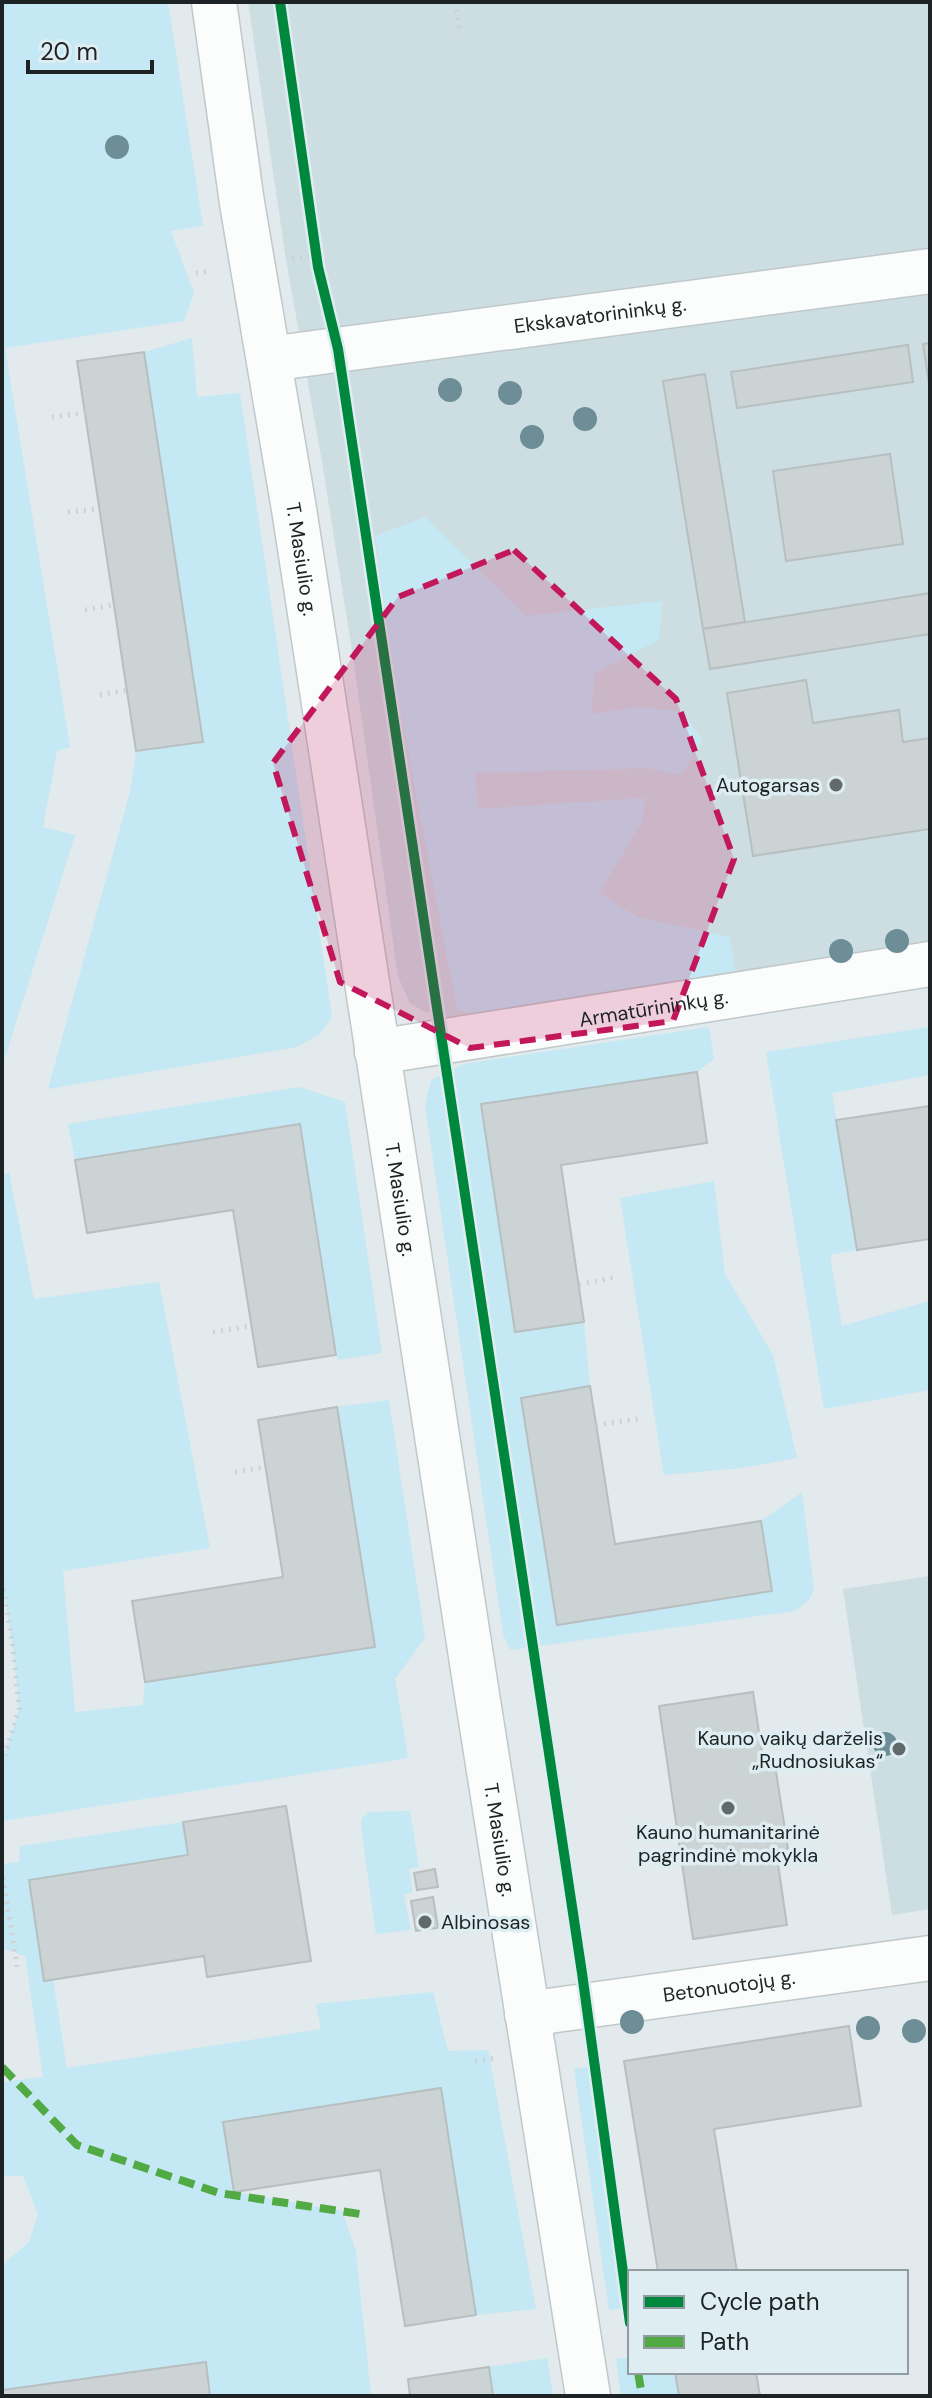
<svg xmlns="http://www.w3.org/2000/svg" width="932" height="2398" font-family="'DM Sans',sans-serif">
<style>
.built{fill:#cddee3}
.green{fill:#c4e8f4}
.building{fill:#ccd3d4;stroke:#b8bfc0;stroke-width:2}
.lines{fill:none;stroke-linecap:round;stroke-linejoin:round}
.minor-casing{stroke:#c1c8ca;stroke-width:47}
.primary-casing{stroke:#c1c8ca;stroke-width:47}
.path{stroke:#ced1d2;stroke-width:5;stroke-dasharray:2 6;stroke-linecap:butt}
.minor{stroke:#fbfcfc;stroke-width:44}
.primary{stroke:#fbfcfc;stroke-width:44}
.quiet{stroke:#52aa44;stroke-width:8;stroke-dasharray:16 8;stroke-linecap:butt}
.cycleway-casing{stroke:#ddedf2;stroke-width:15}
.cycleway{stroke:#00873e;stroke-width:10}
.tree{fill:#6e8e97}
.marked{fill:#c2185b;fill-opacity:0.2;stroke:#c2185b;stroke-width:6;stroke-dasharray:16 10;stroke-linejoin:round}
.poi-dot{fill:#62696b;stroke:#ddedf2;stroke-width:3}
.labels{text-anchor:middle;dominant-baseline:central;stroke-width:7;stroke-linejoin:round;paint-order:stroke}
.street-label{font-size:20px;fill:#1d2325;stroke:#ddedf2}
.poi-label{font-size:20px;fill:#1d2325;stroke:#ddedf2;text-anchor:end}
</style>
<rect width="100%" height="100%" fill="#e2eaed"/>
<g class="built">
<path d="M 248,2 L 930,2 L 930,944 L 454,1020 L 423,1011 L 410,1003 L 398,977 L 353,657 L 322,462 L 286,260 Z"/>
<path d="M 930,1576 L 930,1909 L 892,1915 L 843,1589 Z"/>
</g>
<g class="green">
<path d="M 2,2 L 168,2 L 203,226 L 171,231 L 194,293 L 184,321 L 5,348 L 70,747 L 57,751 L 43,827 L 75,835 L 2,1067 Z"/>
<path d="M 192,338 L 197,397 L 240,393 L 332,1017 L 320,1034 L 297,1047 L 48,1089 L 130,792 L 136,751 L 203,741 L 144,352 Z"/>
<path d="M 425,517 L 526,616 L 662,601 L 659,640 L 595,672 L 591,714 L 640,707 L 683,712 L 702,740 L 681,775 L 648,768 L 475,773 L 478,809 L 644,798 L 643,820 L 599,893 L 637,917 L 730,937 L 736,978 L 488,1020 L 457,1009 L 396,687 L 375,536 Z"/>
<path d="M 709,1027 L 714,1059 L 697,1072 L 481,1104 L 515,1332 L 584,1322 L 590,1386 L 521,1398 L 557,1625 L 772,1591 L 761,1521 L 802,1492 L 814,1589 L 809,1600 L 795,1611 L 510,1650 L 503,1634 L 425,1106 L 431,1080 L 464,1064 Z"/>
<path d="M 930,1027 L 930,1075 L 832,1093 L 857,1250 L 830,1255 L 842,1326 L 930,1301 L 930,1390 L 824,1409 L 766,1052 Z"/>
<path d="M 300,1087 L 345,1102 L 382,1353 L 338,1360 L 299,1125 L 75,1160 L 68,1124 Z"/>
<path d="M 9,1173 L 34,1299 L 159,1282 L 210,1548 L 63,1571 L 75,1712 L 143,1705 L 145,1682 L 375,1647 L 337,1407 L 389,1400 L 425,1638 L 395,1679 L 408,1758 L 2,1821 L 2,1763 L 19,1709 L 13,1648 L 2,1581 L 2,1174 Z"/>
<path d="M 714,1181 L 725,1274 L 773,1355 L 797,1458 L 741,1468 L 664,1475 L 620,1198 Z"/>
<path d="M 410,1811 L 419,1867 L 409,1869 L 413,1892 L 404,1895 L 411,1930 L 376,1934 L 361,1827 L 362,1818 L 368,1812 Z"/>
<path d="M 183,1822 L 188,1855 L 29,1880 L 44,1980 L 53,1979 L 67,2068 L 321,2029 L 316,2004 L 433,1992 L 448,2051 L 488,2050 L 536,2309 L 476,2315 L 440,2088 L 223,2122 L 234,2192 L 342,2211 L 356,2251 L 371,2396 L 210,2396 L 205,2362 L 2,2390 L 2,2265 L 29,2242 L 38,2214 L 23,2176 L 2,2176 L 2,2082 L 43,2077 L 25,1956 L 2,1948 L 2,1864 L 19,1862 L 20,1846 Z"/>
<path d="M 595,2066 L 626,2293 L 630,2293 L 630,2308 L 609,2310 L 574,2069 Z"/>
<path d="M 630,2357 L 630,2372 L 675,2372 L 679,2396 L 621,2396 L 616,2359 Z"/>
<path d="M 547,2358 L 553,2396 L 493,2396 L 489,2367 Z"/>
</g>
<g class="building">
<path d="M 930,343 L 930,390 L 923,344 Z"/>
<path d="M 908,345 L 913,382 L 737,408 L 731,372 Z"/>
<path d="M 144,352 L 203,742 L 136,751 L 77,361 Z"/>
<path d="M 705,374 L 745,622 L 703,629 L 663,381 Z"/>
<path d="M 890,454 L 903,544 L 786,561 L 773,471 Z"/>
<path d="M 930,593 L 930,634 L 710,669 L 703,629 Z"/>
<path d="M 806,680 L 813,723 L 899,710 L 903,742 L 930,738 L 930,829 L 753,856 L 727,693 Z"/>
<path d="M 697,1072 L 707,1143 L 561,1165 L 584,1322 L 515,1332 L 481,1104 Z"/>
<path d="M 930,1106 L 930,1239 L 857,1250 L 836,1120 Z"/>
<path d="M 300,1124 L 336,1355 L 258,1367 L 233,1210 L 87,1233 L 75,1160 Z"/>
<path d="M 590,1386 L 615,1544 L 761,1521 L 772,1591 L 557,1625 L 521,1398 Z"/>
<path d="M 337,1407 L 375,1647 L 145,1682 L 132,1601 L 283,1577 L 258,1420 Z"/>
<path d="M 753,1692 L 764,1766 L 775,1765 L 788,1849 L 776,1851 L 787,1925 L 693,1939 L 659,1706 Z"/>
<path d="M 286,1806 L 311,1961 L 207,1977 L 204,1956 L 44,1981 L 29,1880 L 188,1855 L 183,1822 Z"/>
<path d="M 435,1869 L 438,1887 L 417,1890 L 414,1873 Z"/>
<path d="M 433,1897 L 438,1928 L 416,1931 L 411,1901 Z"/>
<path d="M 849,2026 L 861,2106 L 714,2129 L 737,2272 L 658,2272 L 624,2061 Z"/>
<path d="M 441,2088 L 476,2315 L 405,2326 L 380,2170 L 234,2192 L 223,2122 Z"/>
<path d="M 206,2362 L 210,2396 L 2,2396 L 2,2390 Z"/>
<path d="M 489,2367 L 493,2396 L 410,2396 L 408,2379 Z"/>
<path d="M 675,2372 L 756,2372 L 760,2396 L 679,2396 Z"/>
</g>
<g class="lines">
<g class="minor-casing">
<g id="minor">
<path id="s1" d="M 269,359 L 930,271"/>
<path id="s2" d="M 377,1052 L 930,964"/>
<path id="s3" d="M 527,2014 L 930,1958"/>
</g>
</g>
<g class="primary-casing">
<g id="primary">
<path id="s4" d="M 214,2 L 242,203 L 294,509 L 475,1682 L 588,2396"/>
</g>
</g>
<g class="path">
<path d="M 455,2 L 460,34"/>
<path d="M 292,259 L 316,255"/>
<path d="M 196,273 L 211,271"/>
<path d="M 52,417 L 85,413"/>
<path d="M 68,512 L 99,509"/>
<path d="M 85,610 L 114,605"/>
<path d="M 100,695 L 126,690"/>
<path d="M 579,1284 L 617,1277"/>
<path d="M 213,1332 L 251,1326"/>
<path d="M 596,1425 L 638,1419"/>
<path d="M 235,1472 L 265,1467"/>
<path d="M 2,1581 L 13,1648 L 19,1709 L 2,1763"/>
<path d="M 2,1870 L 18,1973"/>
<path d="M 475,2061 L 494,2058"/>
</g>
<use href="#minor" class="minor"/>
<use href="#primary" class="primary"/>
<g class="quiet">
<path d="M 2,2067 L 77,2145 L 219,2193 L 360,2214"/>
<path d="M 638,2372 L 642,2396"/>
</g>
<g class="cycleway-casing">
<path id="cycleway" d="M 280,2 L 318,267 L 338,349 L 582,1973 L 630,2323"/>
</g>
<use href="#cycleway" class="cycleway"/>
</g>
<g class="tree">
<circle cx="117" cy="147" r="12"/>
<circle cx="450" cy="390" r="12"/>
<circle cx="510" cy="393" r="12"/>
<circle cx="585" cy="419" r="12"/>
<circle cx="532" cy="437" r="12"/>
<circle cx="897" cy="941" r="12"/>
<circle cx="841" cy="951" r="12"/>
<circle cx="885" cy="1744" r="12"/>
<circle cx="632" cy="2022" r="12"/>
<circle cx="868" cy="2028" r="12"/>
<circle cx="914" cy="2031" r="12"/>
</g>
<path class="marked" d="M 514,550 L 676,699 L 734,859 L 673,1021 L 470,1048 L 340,982 L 273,763 L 398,597 Z"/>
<g class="poi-dot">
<circle cx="836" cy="785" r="8"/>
<circle cx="899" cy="1749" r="8"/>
<circle cx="728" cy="1808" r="8"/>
<circle cx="425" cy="1922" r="8"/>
</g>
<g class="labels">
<g class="street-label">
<text stroke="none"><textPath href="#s1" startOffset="334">Ekskavatorininkų g.</textPath></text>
<text stroke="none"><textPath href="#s4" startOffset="564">T. Masiulio g.</textPath></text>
<text stroke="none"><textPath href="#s2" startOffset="280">Armatūrininkų g.</textPath></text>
<text stroke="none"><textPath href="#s4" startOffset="1212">T. Masiulio g.</textPath></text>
<text stroke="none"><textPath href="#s4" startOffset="1860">T. Masiulio g.</textPath></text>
<text stroke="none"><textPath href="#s3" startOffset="204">Betonuotojų g.</textPath></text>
</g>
<g class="poi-label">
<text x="820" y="785">Autogarsas</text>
<text x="883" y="1738">Kauno vaikų darželis<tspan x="883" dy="23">„Rudnosiukas“</tspan></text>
<text x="728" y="1832" text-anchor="middle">Kauno humanitarinė<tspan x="728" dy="23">pagrindinė mokykla</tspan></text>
<text x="441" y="1922" text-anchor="start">Albinosas</text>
</g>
</g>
<rect width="932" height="2398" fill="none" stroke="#1d2325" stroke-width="8"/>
<rect x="628" y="2270" width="280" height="104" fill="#ddedf2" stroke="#909ca0" stroke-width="2"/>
<rect x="644" y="2296" width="40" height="12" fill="#00873e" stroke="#909ca0" stroke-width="2"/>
<text x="700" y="2310" font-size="24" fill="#1d2325">Cycle path</text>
<rect x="644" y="2336" width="40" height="12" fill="#52aa44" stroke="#909ca0" stroke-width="2"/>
<text x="700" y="2350" font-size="24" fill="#1d2325">Path</text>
<path d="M28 60v12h124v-12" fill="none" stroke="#1d2325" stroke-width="4"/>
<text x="40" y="60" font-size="24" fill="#1d2325" stroke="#ddedf2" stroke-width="6" paint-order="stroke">20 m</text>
</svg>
